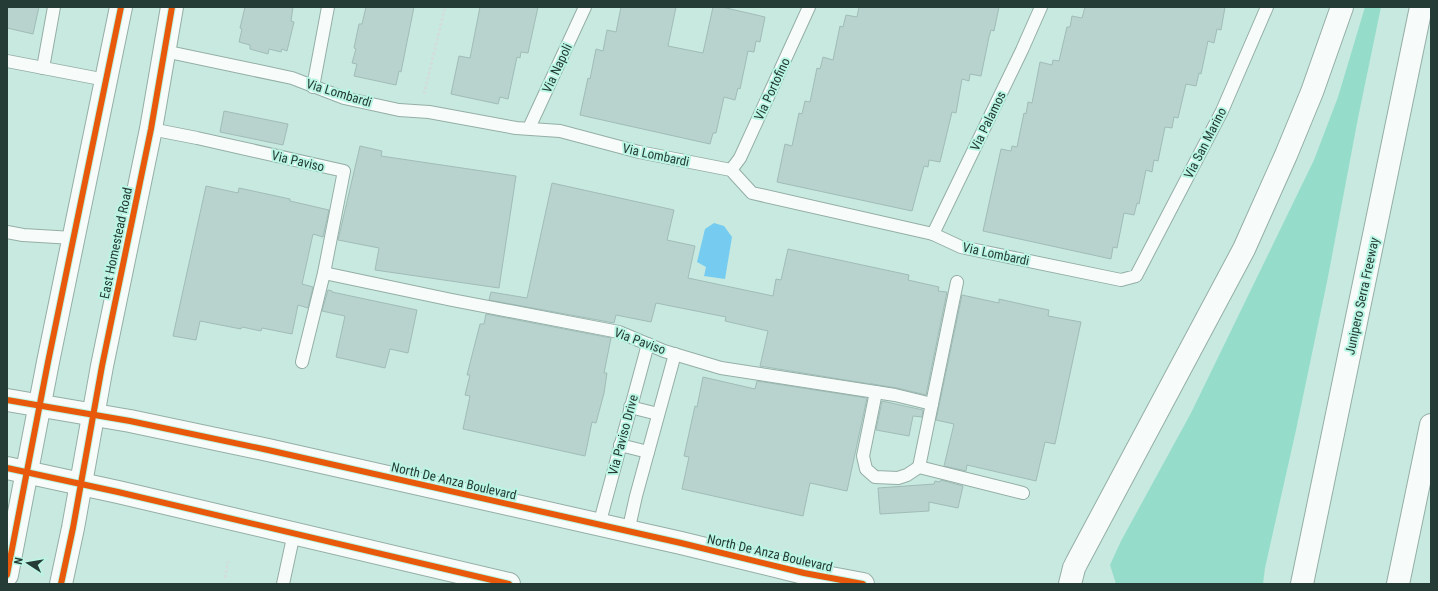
<svg xmlns="http://www.w3.org/2000/svg" width="1438" height="591" font-family="'Roboto Condensed',sans-serif">
<style>
.green{fill:#95ddca}
.water{fill:#76ccf0}
.building{fill:#b8d2ce;stroke:#a1bcb7}
.lines{fill:none;stroke-linecap:round;stroke-linejoin:round}
.lane-casing{stroke:#94aea6;stroke-width:14}
.secondary-casing{stroke:#94aea6;stroke-width:24}
.primary-casing{stroke:#94aea6;stroke-width:24}
.highway-casing{stroke:#94aea6;stroke-width:24}
.path{stroke:#d3ddda;stroke-width:2.5;stroke-dasharray:3 2;stroke-linecap:butt}
.lane{stroke:#f7fcfa;stroke-width:12}
.secondary{stroke:#f7fcfa;stroke-width:22}
.primary{stroke:#f7fcfa;stroke-width:22}
.highway{stroke:#f7fcfa;stroke-width:22}
.cycleway-casing{stroke:#bbf6e4;stroke-width:8}
.cycleway{stroke:#e8590c;stroke-width:6}
.labels{text-anchor:middle;dominant-baseline:central;stroke-width:4;stroke-linejoin:round;paint-order:stroke}
.street-label{font-size:13px;fill:#243c35;stroke:#bbf6e4}
</style>
<rect width="100%" height="100%" fill="#c8e9df"/>
<path class="green" d="M 1365,7 L 1381,7 L 1358,118 L 1328,277 L 1296,430 L 1265,568 L 1263,584 L 1116,584 L 1110,565 L 1121,541 L 1191,413 L 1314,160 L 1338,97 Z"/>
<path class="water" d="M 714,223 L 724,226 L 732,237 L 725,279 L 704,276 L 706,267 L 697,262 L 705,229 Z"/>
<g class="building">
<path d="M 7,7 L 39,7 L 33,34 L 7,28 Z"/>
<path d="M 245,7 L 293,7 L 291,21 L 294,22 L 287,51 L 282,49 L 281,52 L 269,49 L 268,54 L 250,49 L 250,45 L 239,42 L 242,29 L 240,28 Z"/>
<path d="M 366,7 L 414,7 L 401,72 L 399,71 L 396,85 L 354,76 L 357,64 L 352,63 L 356,49 L 354,48 L 359,24 L 362,24 Z"/>
<path d="M 480,7 L 538,7 L 528,53 L 521,52 L 520,58 L 517,57 L 508,99 L 500,97 L 498,104 L 451,94 L 459,56 L 470,58 Z"/>
<path d="M 621,7 L 676,7 L 668,46 L 703,53 L 713,7 L 722,7 L 765,17 L 760,42 L 756,41 L 754,52 L 748,51 L 740,89 L 738,88 L 735,100 L 724,97 L 716,133 L 713,133 L 710,144 L 580,115 L 588,78 L 590,79 L 596,49 L 603,51 L 607,30 L 616,32 Z"/>
<path d="M 859,7 L 999,7 L 994,31 L 991,30 L 989,37 L 981,76 L 970,74 L 969,81 L 962,79 L 956,113 L 952,112 L 940,162 L 929,160 L 928,167 L 924,166 L 912,211 L 777,182 L 785,144 L 792,146 L 799,113 L 802,114 L 805,101 L 810,102 L 817,68 L 820,69 L 823,57 L 833,60 L 840,26 L 843,27 L 846,15 L 857,17 Z"/>
<path d="M 1085,7 L 1225,7 L 1221,30 L 1217,29 L 1214,43 L 1208,41 L 1201,74 L 1199,73 L 1196,86 L 1186,84 L 1178,118 L 1174,117 L 1172,128 L 1165,127 L 1158,161 L 1154,160 L 1152,172 L 1146,170 L 1139,204 L 1137,203 L 1134,215 L 1124,213 L 1117,248 L 1113,247 L 1111,259 L 983,231 L 1001,149 L 1011,151 L 1012,146 L 1017,147 L 1024,113 L 1026,114 L 1028,102 L 1032,103 L 1040,62 L 1052,65 L 1053,60 L 1059,61 L 1067,27 L 1070,27 L 1072,16 L 1082,18 Z"/>
<path d="M 224,111 L 288,124 L 283,145 L 220,132 Z"/>
<path d="M 360,146 L 382,151 L 381,156 L 516,176 L 499,288 L 375,270 L 379,248 L 338,240 Z"/>
<path d="M 552,183 L 674,210 L 667,240 L 695,246 L 688,278 L 773,296 L 776,279 L 781,280 L 788,249 L 909,275 L 908,280 L 939,287 L 938,291 L 947,292 L 926,395 L 897,388 L 872,384 L 872,383 L 870,384 L 760,366 L 768,331 L 725,321 L 726,317 L 656,303 L 651,322 L 616,315 L 614,323 L 489,300 L 491,292 L 527,298 Z"/>
<path d="M 206,186 L 238,193 L 239,188 L 290,199 L 290,201 L 329,210 L 323,237 L 313,234 L 302,284 L 313,287 L 308,308 L 298,305 L 292,334 L 262,328 L 261,331 L 242,327 L 241,329 L 200,321 L 196,340 L 173,336 Z"/>
<path d="M 328,290 L 332,291 L 332,292 L 417,310 L 408,353 L 390,349 L 385,368 L 336,357 L 345,316 L 322,311 Z"/>
<path d="M 962,295 L 999,303 L 999,299 L 1030,306 L 1049,310 L 1048,316 L 1081,322 L 1055,444 L 1045,442 L 1036,481 L 967,465 L 966,471 L 944,466 L 954,424 L 936,420 Z"/>
<path d="M 486,314 L 611,338 L 604,373 L 607,373 L 604,393 L 596,423 L 592,422 L 585,456 L 463,429 L 470,396 L 465,395 L 470,375 L 467,375 L 480,324 L 484,324 Z"/>
<path d="M 703,377 L 755,389 L 757,381 L 867,398 L 847,491 L 810,483 L 803,516 L 682,489 L 689,457 L 684,456 L 695,406 L 697,407 Z"/>
<path d="M 882,401 L 923,410 L 922,417 L 913,416 L 909,436 L 876,430 Z"/>
<path d="M 941,480 L 963,486 L 958,508 L 929,502 L 929,511 L 880,514 L 878,488 L 934,484 L 935,481 L 940,482 Z"/>
</g>
<g class="lines">
<g class="lane-casing">
<g id="lane">
<path d="M 164,51 L 292,78 L 344,98 L 399,110 L 429,112 L 516,128 L 560,131 L 639,152 L 731,170 L 752,193 L 933,234 L 961,247 L 1121,280 L 1136,276 L 1222,111 L 1267,7"/>
<path d="M 7,61 L 106,80"/>
<path d="M 43,68 L 54,7"/>
<path d="M 313,87 L 328,7"/>
<path d="M 529,128 L 585,7"/>
<path d="M 151,129 L 197,138 L 344,171 L 324,273 L 302,362"/>
<path d="M 731,170 L 740,158 L 809,7"/>
<path d="M 7,232 L 23,235 L 73,238"/>
<path d="M 933,234 L 1022,50 L 1041,7"/>
<path d="M 324,273 L 452,300 L 619,332 L 664,351 L 721,368 L 895,395 L 932,404"/>
<path d="M 957,282 L 919,467 L 1023,493"/>
<path d="M 876,392 L 863,456 L 866,469 L 875,477 L 898,478 L 907,475 L 919,467"/>
<path d="M 630,407 L 658,414"/>
<path d="M 620,445 L 648,452"/>
<path d="M 599,525 L 648,344"/>
<path d="M 628,532 L 636,496 L 675,354"/>
<path d="M 283,584 L 294,533"/>
</g>
</g>
<g class="secondary-casing">
<g id="secondary">
<path d="M 7,575 L 48,362 L 121,7"/>
<path d="M 61,584 L 73,528 L 102,366 L 151,129 L 172,7"/>
</g>
</g>
<g class="primary-casing">
<g id="primary">
<path d="M 7,400 L 130,421 L 268,450 L 681,543 L 804,573 L 863,584"/>
<path d="M 7,468 L 118,492 L 509,584"/>
</g>
</g>
<g class="highway-casing">
<g id="highway">
<path d="M 1070,584 L 1074,568 L 1077,562 L 1244,249 L 1286,155 L 1312,92 L 1342,7"/>
<path d="M 1302,584 L 1421,7"/>
<path d="M 1398,584 L 1431,425"/>
</g>
</g>
<g class="path">
<path d="M 424,94 L 445,7"/>
<path d="M 225,578 L 228,561"/>
</g>
<use href="#lane" class="lane"/>
<use href="#secondary" class="secondary"/>
<use href="#primary" class="primary"/>
<use href="#highway" class="highway"/>
<g class="cycleway-casing">
<g id="cycleway">
<path d="M 7,400 L 130,421 L 268,450 L 681,543 L 804,573 L 863,584"/>
<path d="M 7,468 L 118,492 L 509,584"/>
<path d="M 7,575 L 48,362 L 121,7"/>
<path d="M 61,584 L 73,528 L 102,366 L 151,129 L 172,7"/>
</g>
</g>
<use href="#cycleway" class="cycleway"/>
</g>
<g class="labels">
<g class="street-label">
<text transform="translate(557 68) rotate(-65)">Via Napoli</text>
<text transform="translate(772 89) rotate(-65)">Via Portofino</text>
<text transform="translate(339 93) rotate(17)">Via Lombardi</text>
<text transform="translate(988 121) rotate(-64)">Via Palamos</text>
<text transform="translate(1205 143) rotate(-63)">Via San Marino</text>
<text transform="translate(656 155) rotate(12)">Via Lombardi</text>
<text transform="translate(298 161) rotate(13)">Via Paviso</text>
<text transform="translate(116 243) rotate(-78)">East Homestead Road</text>
<text transform="translate(996 254) rotate(12)">Via Lombardi</text>
<text transform="translate(1362 296) rotate(-78)">Junipero Serra Freeway</text>
<text transform="translate(640 341) rotate(20)">Via Paviso</text>
<text transform="translate(623 435) rotate(-75)">Via Paviso Drive</text>
<text transform="translate(454 481) rotate(13)">North De Anza Boulevard</text>
<text transform="translate(770 553) rotate(13)">North De Anza Boulevard</text>
</g>
</g>
<rect width="1438" height="591" fill="none" stroke="#243c35" stroke-width="16"/>
<g transform="translate(28 563) rotate(282)" stroke="#bbf6e4" stroke-width="3" paint-order="stroke">
<path d="M0-3L7 15L0 10L-7 15Z" fill="#243c35"/>
<text y="-6" font-size="11" font-weight="bold" text-anchor="middle" fill="#243c35">N</text>
</g>
</svg>
